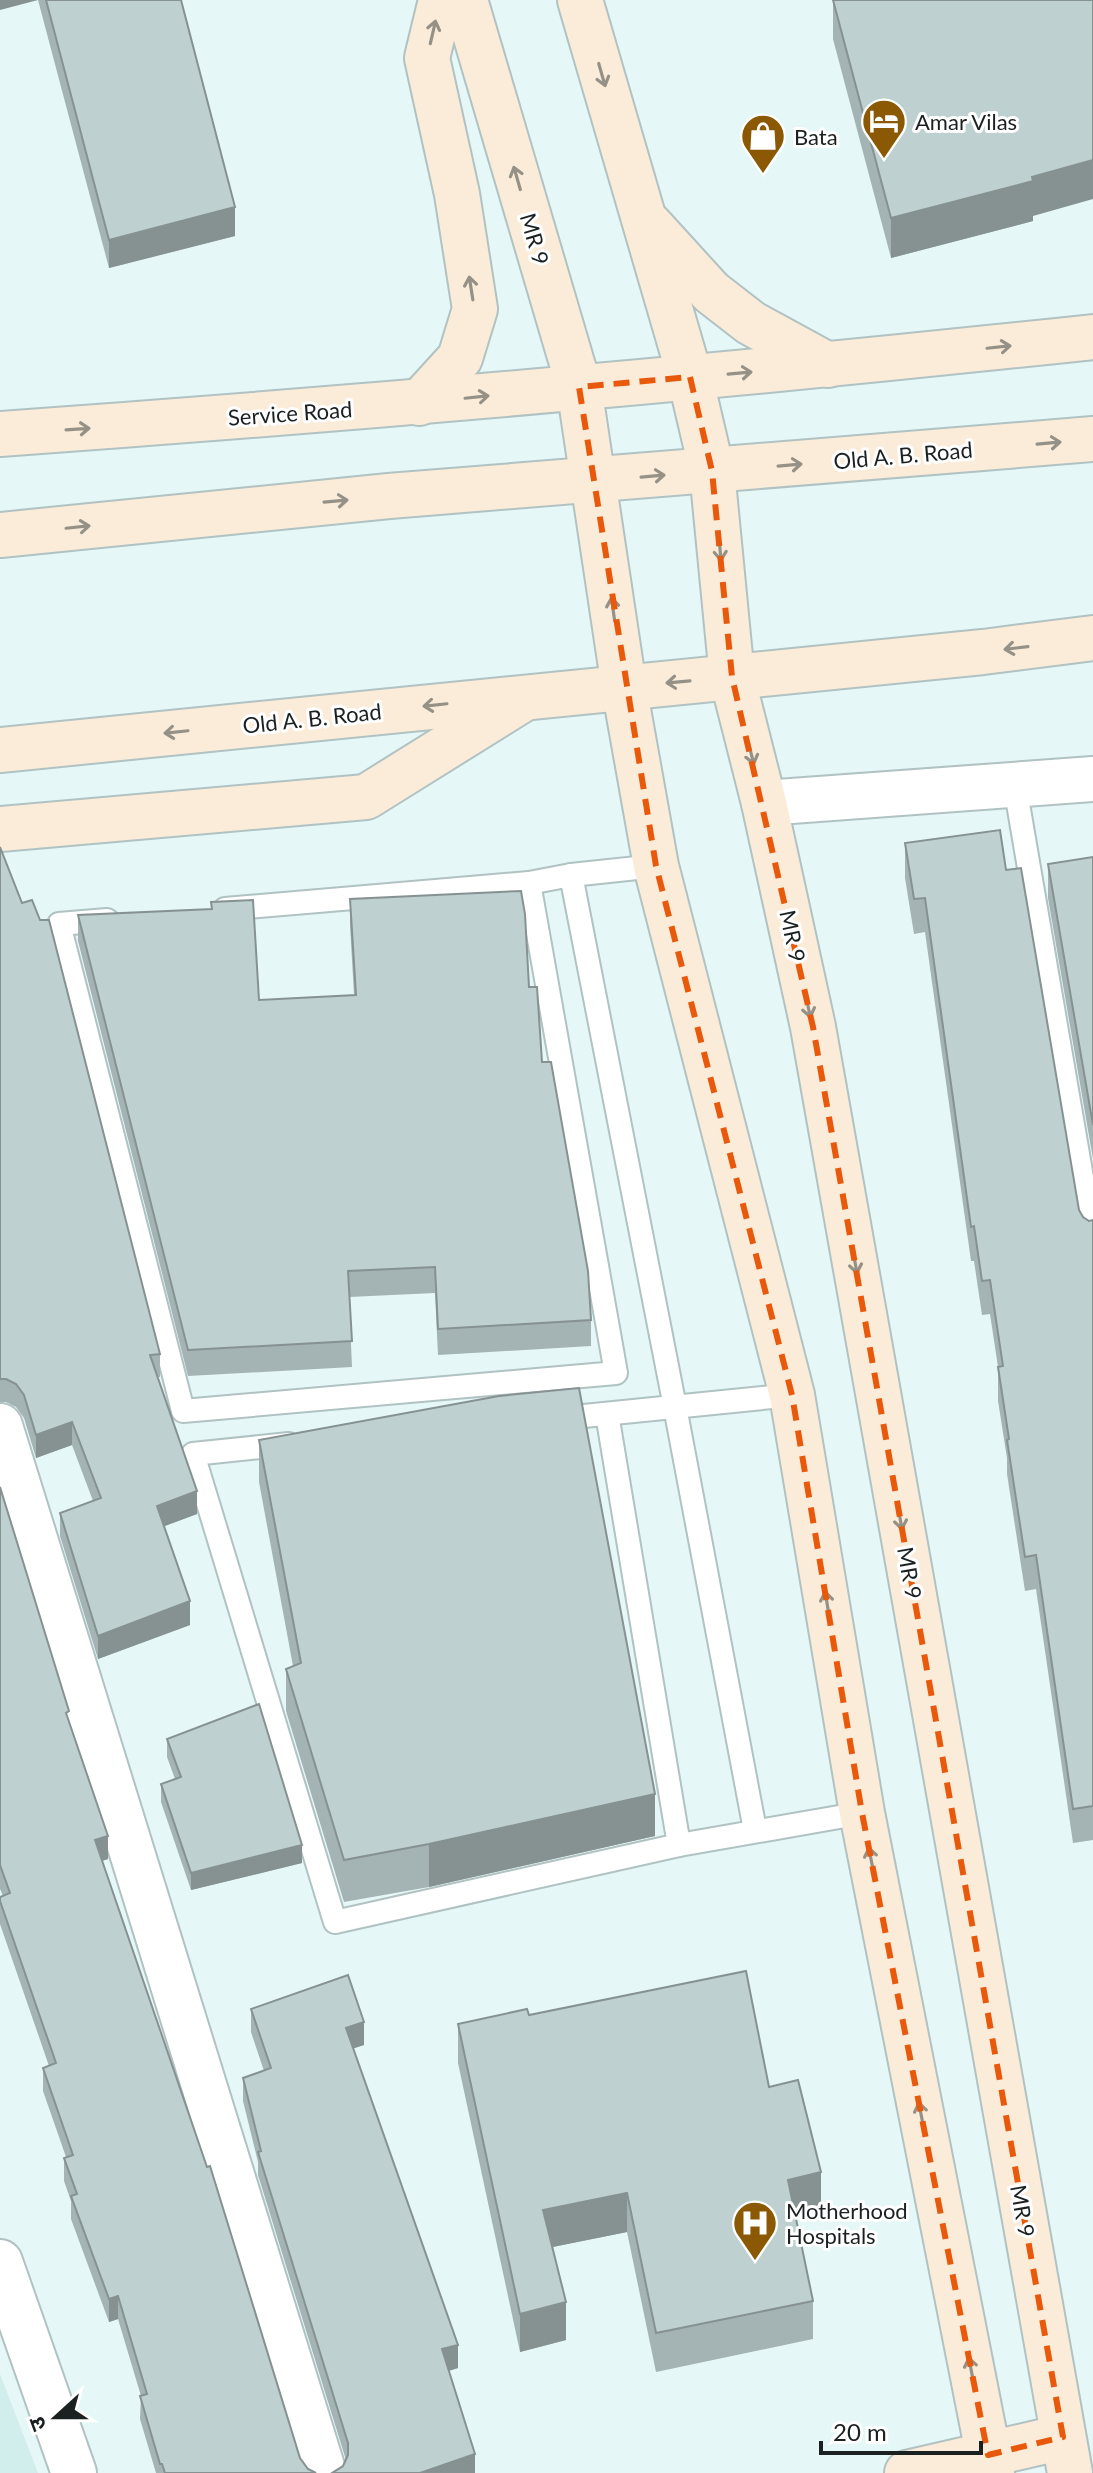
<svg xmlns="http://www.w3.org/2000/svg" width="1093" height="2473" font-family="Lato,'Noto Sans Devanagari',sans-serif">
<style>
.built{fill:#d1edec}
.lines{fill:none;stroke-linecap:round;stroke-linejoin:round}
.lane-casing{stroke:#b1c2c2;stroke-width:26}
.street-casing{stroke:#b1c2c2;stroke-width:48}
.secondary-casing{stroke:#b1c2c2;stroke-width:48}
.lane{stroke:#fff;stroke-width:22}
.street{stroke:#fff;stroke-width:44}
.secondary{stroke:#fbecda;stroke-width:44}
.wall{fill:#a4b3b3}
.shaded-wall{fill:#869292}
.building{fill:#bfd0d0;stroke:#869292;stroke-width:2}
.oneway{stroke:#969187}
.marked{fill:none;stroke:#e8590c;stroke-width:6;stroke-dasharray:16 10;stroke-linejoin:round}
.labels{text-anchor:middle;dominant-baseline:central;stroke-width:6;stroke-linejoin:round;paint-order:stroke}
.poi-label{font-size:22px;fill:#1b2121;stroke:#fff;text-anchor:start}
.street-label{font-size:22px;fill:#1b2121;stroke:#fff}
</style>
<rect width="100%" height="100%" fill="#e6f7f7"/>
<path class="built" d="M 0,2374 L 38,2473 L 0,2473 Z"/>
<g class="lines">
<g class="lane-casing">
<g id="lane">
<path d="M 1015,786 L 1093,1242"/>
<path d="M 571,875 L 675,1407 L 755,1830"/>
<path d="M 225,909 L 529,883 L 571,875 L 656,866"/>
<path d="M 107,920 L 59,924 L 183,1411 L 616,1373 L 529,883"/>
<path d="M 554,1419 L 792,1395"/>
<path d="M 289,1444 L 193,1454 L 335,1922 L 679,1845 L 607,1414"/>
<path d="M 679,1845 L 862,1813"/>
</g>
</g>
<g class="street-casing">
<g id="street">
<path d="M 764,803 L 1093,779"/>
<path d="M 0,1426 L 324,2473"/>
<path d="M 0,2262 L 74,2473"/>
</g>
</g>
<g class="secondary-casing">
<g id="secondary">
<path d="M 465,0 L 579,387 L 624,687 L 656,866 L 792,1395 L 862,1813 L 992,2473"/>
<path d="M 580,0 L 690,377 L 712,471 L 732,677 L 764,803 L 813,1027 L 1070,2473"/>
<path d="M 650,225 L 711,292 L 751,323 L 828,365"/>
<path d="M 419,403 L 460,358 L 475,309 L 457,194 L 427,58 L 441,0"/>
<path d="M 0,434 C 365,408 729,376 1093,337"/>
<path d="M 0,535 L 389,496 L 1093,439"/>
<path d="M 0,750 L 983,652 L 1093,638"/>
<path d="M 0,829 L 366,797 L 520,701"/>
<path d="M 907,2473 L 1063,2437"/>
</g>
</g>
<use href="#lane" class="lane"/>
<use href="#street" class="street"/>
<use href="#secondary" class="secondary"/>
</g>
<g class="wall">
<path d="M 38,0 L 181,0 L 235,236 L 109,268 Z"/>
<path d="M 833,0 L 1033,216 L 1033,221 L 891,258 L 833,39 Z"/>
<path d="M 905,843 L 1006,870 L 1079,1210 L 1083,1217 L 1089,1221 L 1093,1220 L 1093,1840 L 1073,1843 L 1036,1589 L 1025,1591 L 1007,1474 L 1007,1458 L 998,1401 L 998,1367 L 990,1314 L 982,1315 L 974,1261 L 971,1261 L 925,932 L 914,934 L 905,878 Z"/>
<path d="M 0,847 L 160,1354 L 160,1377 L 158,1377 L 197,1514 L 164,1526 L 190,1625 L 98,1659 L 60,1536 L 60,1513 L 93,1501 L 72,1445 L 36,1458 L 24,1418 L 16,1407 L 6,1402 L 0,1402 Z"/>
<path d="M 1093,857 L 1093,1159 L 1048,898 L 1048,864 Z"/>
<path d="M 350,899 L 529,987 L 542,1062 L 591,1320 L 591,1346 L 438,1355 L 435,1293 L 349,1297 L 352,1367 L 188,1376 L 78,941 L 78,915 L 259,1000 L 354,995 L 350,925 Z"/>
<path d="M 259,1440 L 655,1836 L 429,1887 L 344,1902 L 286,1711 L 286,1669 L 293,1666 L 259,1482 Z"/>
<path d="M 0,1487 L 108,1859 L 102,1861 L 300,2458 L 308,2469 L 316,2473 L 156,2473 L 140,2419 L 141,2396 L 118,2319 L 109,2322 L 71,2219 L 71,2201 L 64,2181 L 64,2158 L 66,2157 L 43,2091 L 43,2068 L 49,2066 L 0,1924 L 0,1897 L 3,1896 L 0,1889 Z"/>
<path d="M 167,1739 L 302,1863 L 191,1890 L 161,1802 L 161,1784 L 175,1779 L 167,1757 Z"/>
<path d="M 251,2009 L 364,2045 L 353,2048 L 458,2368 L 448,2371 L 475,2473 L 343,2466 L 346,2460 L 258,2175 L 258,2162 L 243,2101 L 243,2078 L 264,2071 L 251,2032 Z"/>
<path d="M 529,2015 L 769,2087 L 821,2211 L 796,2217 L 813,2301 L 813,2339 L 656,2372 L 627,2232 L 552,2247 L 566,2340 L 520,2352 L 458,2063 L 458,2024 Z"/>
</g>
<g class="shaded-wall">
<path d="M 0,0 L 38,0 L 0,10 Z"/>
<path d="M 1093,160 L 1093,199 L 1033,216 L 1033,221 L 891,258 L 891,218 Z"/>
<path d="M 235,207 L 235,236 L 109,268 L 109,240 Z"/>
<path d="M 72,1422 L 72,1445 L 36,1458 L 36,1435 Z"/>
<path d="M 197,1491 L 197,1514 L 157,1529 L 157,1506 Z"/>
<path d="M 190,1601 L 190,1625 L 98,1659 L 98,1636 Z"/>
<path d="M 655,1794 L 655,1836 L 429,1887 L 429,1844 Z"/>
<path d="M 108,1836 L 108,1859 L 95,1863 L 95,1840 Z"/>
<path d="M 302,1845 L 302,1863 L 191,1890 L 191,1873 Z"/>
<path d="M 364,2022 L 364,2045 L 346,2051 L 346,2028 Z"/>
<path d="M 821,2172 L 821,2211 L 788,2219 L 788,2180 Z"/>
<path d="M 627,2193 L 627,2232 L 543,2249 L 543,2210 Z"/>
<path d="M 118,2296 L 118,2319 L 109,2322 L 109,2299 Z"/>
<path d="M 566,2302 L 566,2340 L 520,2352 L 520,2314 Z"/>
<path d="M 458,2345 L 458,2368 L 442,2373 L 442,2349 Z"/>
<path d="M 475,2454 L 475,2473 L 420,2473 Z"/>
</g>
<g class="building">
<path d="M 46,0 L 181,0 L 235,207 L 109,240 Z"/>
<path d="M 833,0 L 1093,0 L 1093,160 L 1032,177 L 1033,181 L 891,218 Z"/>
<path d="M 1000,830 L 1006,870 L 1021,868 L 1079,1210 L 1083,1217 L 1089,1221 L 1093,1220 L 1093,1806 L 1073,1809 L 1036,1555 L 1025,1557 L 1007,1440 L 1009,1439 L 998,1367 L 1003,1366 L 990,1280 L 982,1281 L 974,1226 L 971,1227 L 925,898 L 914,899 L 905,843 Z"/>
<path d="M 0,847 L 22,903 L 32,900 L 40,920 L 49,920 L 160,1354 L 150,1355 L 197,1491 L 157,1506 L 190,1601 L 98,1636 L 60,1513 L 101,1498 L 72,1422 L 36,1435 L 24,1395 L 16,1384 L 6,1379 L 0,1379 Z"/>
<path d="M 1093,857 L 1093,1125 L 1048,864 Z"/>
<path d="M 521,891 L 525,914 L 529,987 L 537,987 L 542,1062 L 551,1062 L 588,1271 L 591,1320 L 438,1329 L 435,1267 L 348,1271 L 352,1341 L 188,1350 L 78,915 L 212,909 L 211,902 L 253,900 L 259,1000 L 356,995 L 350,899 Z"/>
<path d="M 579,1388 L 655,1794 L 429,1844 L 344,1860 L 286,1669 L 301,1663 L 259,1440 L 499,1396 Z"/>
<path d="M 0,1487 L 69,1711 L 66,1713 L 108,1836 L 95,1840 L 207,2167 L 210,2166 L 300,2458 L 308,2469 L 316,2473 L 165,2473 L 162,2464 L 160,2464 L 140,2396 L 147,2394 L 118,2296 L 109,2299 L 71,2196 L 77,2194 L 64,2158 L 73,2155 L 43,2068 L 56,2063 L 0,1901 L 0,1897 L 10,1893 L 0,1865 Z"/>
<path d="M 259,1704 L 302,1845 L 191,1873 L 161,1784 L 181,1777 L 167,1739 Z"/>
<path d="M 746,1971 L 769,2087 L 798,2080 L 821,2172 L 788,2180 L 813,2301 L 656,2333 L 627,2193 L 543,2210 L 566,2302 L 520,2314 L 458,2024 L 527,2009 L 529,2015 Z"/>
<path d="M 348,1975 L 364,2022 L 346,2028 L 458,2345 L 442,2349 L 475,2454 L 420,2473 L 332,2473 L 343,2466 L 348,2455 L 348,2443 L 258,2152 L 261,2151 L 243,2078 L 271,2068 L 251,2009 Z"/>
</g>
<defs><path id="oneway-shaft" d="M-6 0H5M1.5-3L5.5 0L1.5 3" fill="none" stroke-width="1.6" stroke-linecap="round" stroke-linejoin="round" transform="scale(2)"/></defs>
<g class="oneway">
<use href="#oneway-shaft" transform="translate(433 32) rotate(-77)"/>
<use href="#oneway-shaft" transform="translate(602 75) rotate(74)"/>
<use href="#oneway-shaft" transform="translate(517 178) rotate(-106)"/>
<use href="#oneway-shaft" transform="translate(471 288) rotate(-99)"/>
<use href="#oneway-shaft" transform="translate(999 347) rotate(-6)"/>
<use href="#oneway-shaft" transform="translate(740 373) rotate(-5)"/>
<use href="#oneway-shaft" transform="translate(477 397) rotate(-6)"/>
<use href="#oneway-shaft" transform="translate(78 429) rotate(-4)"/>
<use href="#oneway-shaft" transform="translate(1049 443) rotate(-5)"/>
<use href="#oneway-shaft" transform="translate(790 465) rotate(-5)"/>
<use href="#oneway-shaft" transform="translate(653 476) rotate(-5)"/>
<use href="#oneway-shaft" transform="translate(336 501) rotate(-5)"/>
<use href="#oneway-shaft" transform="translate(78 527) rotate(-6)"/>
<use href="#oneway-shaft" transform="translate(720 549) rotate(85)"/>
<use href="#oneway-shaft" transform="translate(613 609) rotate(-98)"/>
<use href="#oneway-shaft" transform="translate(1016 648) rotate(173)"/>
<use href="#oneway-shaft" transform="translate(678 682) rotate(175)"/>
<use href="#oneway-shaft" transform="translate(435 705) rotate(174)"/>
<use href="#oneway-shaft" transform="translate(176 732) rotate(174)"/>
<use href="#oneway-shaft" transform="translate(751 753) rotate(76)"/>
<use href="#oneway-shaft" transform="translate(808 1006) rotate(78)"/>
<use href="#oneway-shaft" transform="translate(855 1262) rotate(80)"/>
<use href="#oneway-shaft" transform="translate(900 1518) rotate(80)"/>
<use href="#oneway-shaft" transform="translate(827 1603) rotate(-99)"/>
<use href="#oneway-shaft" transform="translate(871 1859) rotate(-101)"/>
<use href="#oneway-shaft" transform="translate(921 2114) rotate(-101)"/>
<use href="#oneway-shaft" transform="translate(971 2369) rotate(-101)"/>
</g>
<path class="marked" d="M 690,377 L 712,471 L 732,677 L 813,1027 L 1063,2437 L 988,2455 L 862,1813 L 792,1395 L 656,866 L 579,387 Z"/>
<defs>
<g id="hotel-pin" transform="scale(2.3)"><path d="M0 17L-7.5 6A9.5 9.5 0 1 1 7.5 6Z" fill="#8b5803" stroke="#fff"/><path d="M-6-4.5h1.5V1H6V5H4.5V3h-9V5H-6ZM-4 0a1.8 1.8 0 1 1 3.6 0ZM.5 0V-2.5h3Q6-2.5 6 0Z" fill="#fff"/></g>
<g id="shop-pin" transform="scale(2.3)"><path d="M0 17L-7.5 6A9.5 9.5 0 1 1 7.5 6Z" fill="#8b5803" stroke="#fff"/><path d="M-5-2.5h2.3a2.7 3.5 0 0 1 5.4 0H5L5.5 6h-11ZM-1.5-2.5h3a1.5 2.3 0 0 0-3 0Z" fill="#fff"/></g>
<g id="hospital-pin" transform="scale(2.3)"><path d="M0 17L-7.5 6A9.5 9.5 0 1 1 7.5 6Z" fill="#8b5803" stroke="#fff"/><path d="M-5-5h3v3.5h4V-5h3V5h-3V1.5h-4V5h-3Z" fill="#fff"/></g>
</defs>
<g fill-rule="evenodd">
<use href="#hotel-pin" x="884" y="121"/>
<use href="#shop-pin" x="763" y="136"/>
<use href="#hospital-pin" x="755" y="2223"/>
</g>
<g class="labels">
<g class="poi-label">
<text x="915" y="121">Amar Vilas</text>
<text x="794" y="136">Bata</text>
<text x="786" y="2210">Motherhood<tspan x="786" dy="25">Hospitals</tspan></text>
</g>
<g class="street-label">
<text transform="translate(535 239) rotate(74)">MR 9</text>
<text transform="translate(290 413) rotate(-4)">Service Road</text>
<text transform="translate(903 455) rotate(-5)">Old A. B. Road</text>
<text transform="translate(312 718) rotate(-6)">Old A. B. Road</text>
<text transform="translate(793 936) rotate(78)">MR 9</text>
<text transform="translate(910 1573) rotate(80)">MR 9</text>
<text transform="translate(1023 2211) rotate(80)">MR 9</text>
</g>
</g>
<g transform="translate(56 2417) rotate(249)" stroke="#ffffff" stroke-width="6" paint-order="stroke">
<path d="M0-6L14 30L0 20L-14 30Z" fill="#1b2121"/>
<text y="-12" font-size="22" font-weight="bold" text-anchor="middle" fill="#1b2121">उ</text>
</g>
<path d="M821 2441v12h160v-12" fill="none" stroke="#1b2121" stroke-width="4"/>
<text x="833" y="2441" font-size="24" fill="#1b2121" stroke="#ffffff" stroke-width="6" paint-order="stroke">20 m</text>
</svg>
